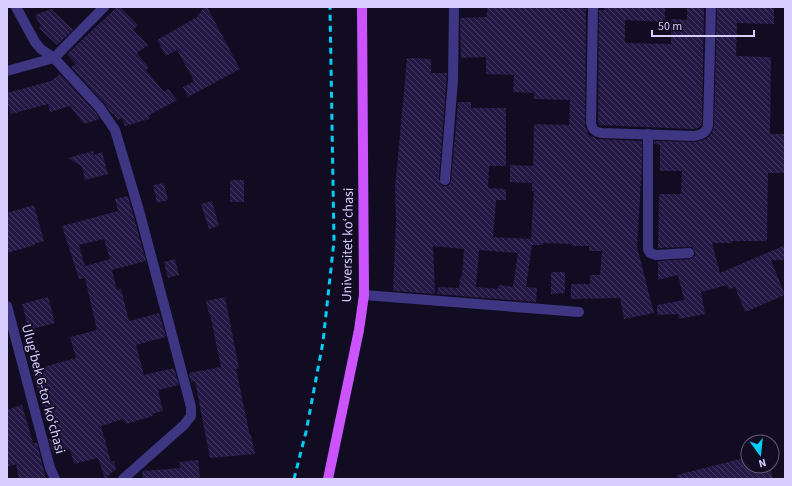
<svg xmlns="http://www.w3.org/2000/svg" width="792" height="486" font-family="'Source Sans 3',sans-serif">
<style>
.building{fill:url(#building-back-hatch);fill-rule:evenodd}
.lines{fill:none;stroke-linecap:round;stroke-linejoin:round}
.minor{stroke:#3e3583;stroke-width:10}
.major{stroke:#cc54ff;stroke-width:10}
.rail{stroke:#00cdf8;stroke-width:3;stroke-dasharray:6 5;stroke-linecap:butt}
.labels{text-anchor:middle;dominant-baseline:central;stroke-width:3.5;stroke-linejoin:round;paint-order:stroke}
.street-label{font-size:14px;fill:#d7cdff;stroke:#120c22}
</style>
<defs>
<pattern id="building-back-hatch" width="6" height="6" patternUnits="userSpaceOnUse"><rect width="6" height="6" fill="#241844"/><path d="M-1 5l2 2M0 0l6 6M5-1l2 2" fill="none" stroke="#433860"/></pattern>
</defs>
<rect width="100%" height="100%" fill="#120c22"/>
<g class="building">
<path d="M 117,7 L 120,7 L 138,25 L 133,30 L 148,45 L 137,53 L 149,67 L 146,70 L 164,92 L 168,89 L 177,100 L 148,116 L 149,119 L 125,126 L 122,118 L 118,120 L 114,114 L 112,114 L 105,104 L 71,67 L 76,64 L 67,54 Z"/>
<path d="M 204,7 L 207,7 L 240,69 L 188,97 L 183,87 L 194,81 L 177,50 L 166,56 L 157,40 L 197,17 Z"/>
<path d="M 487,7 L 546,7 L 546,8 L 568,9 L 568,7 L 584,7 L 584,9 L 586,9 L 585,126 L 589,135 L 597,139 L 642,141 L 642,165 L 637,247 L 654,313 L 624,319 L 620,298 L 571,299 L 571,284 L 590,284 L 590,275 L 600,275 L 602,251 L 589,251 L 589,246 L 572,246 L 572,244 L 543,243 L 543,245 L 532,245 L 526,287 L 537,288 L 536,302 L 437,294 L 438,287 L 459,288 L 460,277 L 462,277 L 464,249 L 433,246 L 435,294 L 393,291 L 396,221 L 395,188 L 407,58 L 431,59 L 431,73 L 447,73 L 439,179 L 442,186 L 448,186 L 451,181 L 458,102 L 471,102 L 471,108 L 506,108 L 506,166 L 489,166 L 488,188 L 506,189 L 506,200 L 496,200 L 493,237 L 531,239 L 534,191 L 532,191 L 532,183 L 510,182 L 510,165 L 533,166 L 534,124 L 569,125 L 570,100 L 534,99 L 534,93 L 513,92 L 514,75 L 486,74 L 486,57 L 461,58 L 460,18 L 487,17 ZM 479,250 L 518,253 L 513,287 L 499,285 L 498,289 L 476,287 Z"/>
<path d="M 604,7 L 665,7 L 665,22 L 625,20 L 625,43 L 671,44 L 671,19 L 687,20 L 687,7 L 704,7 L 702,124 L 700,127 L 694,129 L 599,125 L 598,122 L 599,10 L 604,10 Z"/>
<path d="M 717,7 L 774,7 L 774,24 L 737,23 L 736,56 L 771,57 L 770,134 L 785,134 L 785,173 L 768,173 L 767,241 L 732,241 L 732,243 L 712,243 L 720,273 L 785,245 L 785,260 L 771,260 L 785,295 L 745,312 L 735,287 L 729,289 L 727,285 L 701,292 L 705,314 L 679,319 L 678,314 L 657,315 L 657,305 L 684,300 L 678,275 L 658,280 L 658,261 L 690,259 L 695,256 L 695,252 L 692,247 L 689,247 L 658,248 L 659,194 L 681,194 L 682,171 L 660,171 L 660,145 L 654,144 L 654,141 L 695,142 L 706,139 L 712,133 L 714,125 Z"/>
<path d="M 51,9 L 73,30 L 57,45 L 39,28 L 41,26 L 35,15 Z"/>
<path d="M 60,74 L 95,112 L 100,119 L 84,124 L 70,106 L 50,112 L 48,104 L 11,114 L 7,101 L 7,93 L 51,81 Z"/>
<path d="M 93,151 L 94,155 L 102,152 L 108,174 L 85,180 L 82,167 L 68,158 Z"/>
<rect x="230" y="180" width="14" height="22"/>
<path d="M 164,183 L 168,200 L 157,203 L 153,185 Z"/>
<path d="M 128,196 L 146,261 L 112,270 L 117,290 L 121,289 L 129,321 L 159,313 L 166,337 L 136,345 L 144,375 L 174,368 L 179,385 L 158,390 L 163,411 L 152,414 L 153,416 L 126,424 L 124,419 L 101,426 L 111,462 L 114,461 L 116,469 L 105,479 L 98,458 L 74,464 L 70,449 L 53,453 L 49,439 L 54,438 L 45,406 L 42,407 L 32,370 L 76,358 L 70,337 L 97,330 L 85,278 L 79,279 L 62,226 L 118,211 L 115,199 ZM 104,239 L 110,259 L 85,266 L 79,245 Z"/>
<path d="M 212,201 L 219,226 L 209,229 L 201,204 Z"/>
<path d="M 34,205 L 44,241 L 34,244 L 35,245 L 7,253 L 7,213 Z"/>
<path d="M 175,259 L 179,275 L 168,278 L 164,262 Z"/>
<path d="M 551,272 L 565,272 L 565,293 L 551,294 Z"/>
<path d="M 48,297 L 55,323 L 29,330 L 22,304 Z"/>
<path d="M 225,297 L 239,368 L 236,369 L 250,436 L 251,435 L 255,454 L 210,458 L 195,381 L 191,382 L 189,373 L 221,367 L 210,314 L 209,314 L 206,301 Z"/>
<path d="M 22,405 L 33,443 L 37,443 L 46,479 L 19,479 L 16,464 L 7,467 L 7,410 Z"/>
<path d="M 748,457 L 748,466 L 770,466 L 773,479 L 677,479 L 677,475 Z"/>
<path d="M 198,460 L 200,479 L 143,479 L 142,471 L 180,468 L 179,462 Z"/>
</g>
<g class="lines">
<g class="minor">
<path d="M 16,7 L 35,42 L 41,49 L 54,58 L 100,108 L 115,130 L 140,214 L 191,407 L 191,416 L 184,425 L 123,479"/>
<path d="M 593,7 L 591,123 C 592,129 594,132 601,133 L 694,136 C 701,135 707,133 708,125 L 711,7"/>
<path d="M 7,71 L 54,58 L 104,7"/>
<path d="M 648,134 L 648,249 L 650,253 L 656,255 L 689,253"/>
<path d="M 445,180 L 453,80 L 454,7"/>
<path d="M 364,295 L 579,312"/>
<path d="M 7,306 L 50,468 L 55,479"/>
</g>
<path class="major" d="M 328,479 L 359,330 L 364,295 L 362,7"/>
<path class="rail" d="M 294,479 L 306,432 L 323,342 L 334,241 L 330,7"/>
</g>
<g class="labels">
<g class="street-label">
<text transform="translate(348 245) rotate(-89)">Universitet kо‘chasi</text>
<text transform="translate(43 389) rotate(75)">Ulug‘bek 6-tor koʻchasi</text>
</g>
</g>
<rect width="792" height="486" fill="none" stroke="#d7cdff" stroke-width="16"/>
<g transform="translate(760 454) rotate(165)"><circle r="19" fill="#120c22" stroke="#61597a"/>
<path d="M0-3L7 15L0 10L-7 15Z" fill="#00cdf8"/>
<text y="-6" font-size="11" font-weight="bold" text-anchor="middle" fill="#d7cdff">N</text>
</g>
<path d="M652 30v6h102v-6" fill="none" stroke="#d7cdff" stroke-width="2"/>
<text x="658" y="30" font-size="12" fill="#d7cdff" stroke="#120c22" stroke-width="3" paint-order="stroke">50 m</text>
</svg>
